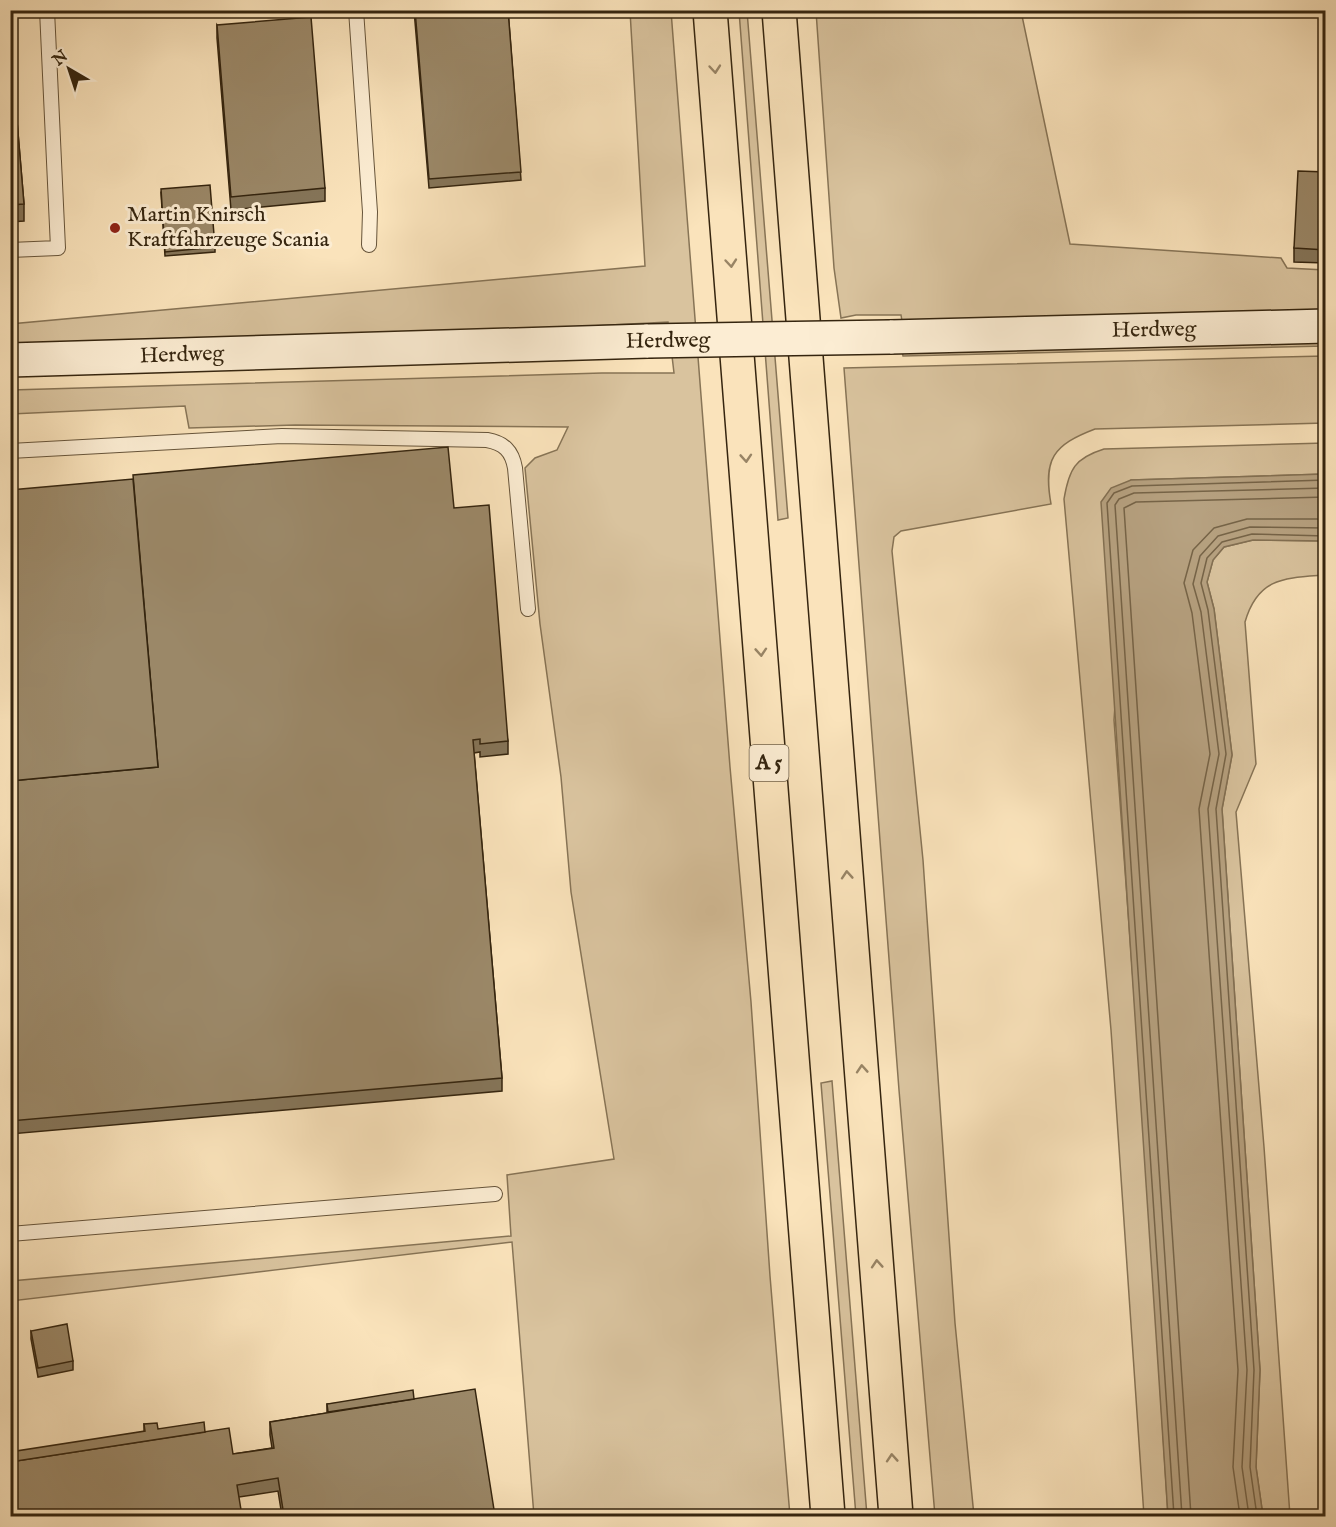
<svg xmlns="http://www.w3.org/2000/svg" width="1336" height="1527" font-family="'IM FELL English',serif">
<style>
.green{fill:#d9c39e;stroke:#877456;stroke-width:1.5}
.water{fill:#b7a281;stroke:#837053;stroke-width:1.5}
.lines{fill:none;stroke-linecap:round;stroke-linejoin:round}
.shore{stroke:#766448;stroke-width:1.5}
.service-casing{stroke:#66543a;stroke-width:16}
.secondary-casing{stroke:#35250f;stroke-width:36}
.motorway-casing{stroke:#35250f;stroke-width:36}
.service{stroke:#fcedd3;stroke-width:14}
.secondary{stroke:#fcedd3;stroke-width:33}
.motorway{stroke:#fae3bb;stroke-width:33}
.secondary-bridge-casing{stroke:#35250f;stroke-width:36;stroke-linecap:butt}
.secondary-bridge{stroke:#fcedd3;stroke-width:33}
.wall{fill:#857559;stroke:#35250f;stroke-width:1.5}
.building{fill:#9b8868;stroke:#35250f;stroke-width:1.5}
.oneway{stroke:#988465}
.poi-dot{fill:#8f2418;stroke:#fcedd3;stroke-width:2}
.labels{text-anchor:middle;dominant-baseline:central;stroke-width:6;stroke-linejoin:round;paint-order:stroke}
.shield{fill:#fcedd3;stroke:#71614a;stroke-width:1.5}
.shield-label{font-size:21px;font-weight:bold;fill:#35250f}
.poi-label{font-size:22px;fill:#35250f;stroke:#fcedd3;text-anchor:start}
.street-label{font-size:22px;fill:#35250f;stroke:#fcedd3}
</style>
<rect width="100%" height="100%" fill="#fae3bb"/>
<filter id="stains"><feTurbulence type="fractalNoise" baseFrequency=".00333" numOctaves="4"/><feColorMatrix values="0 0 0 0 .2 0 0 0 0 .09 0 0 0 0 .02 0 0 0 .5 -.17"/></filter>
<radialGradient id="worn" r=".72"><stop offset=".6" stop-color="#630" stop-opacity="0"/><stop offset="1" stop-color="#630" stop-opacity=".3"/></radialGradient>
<g class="green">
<path d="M 630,11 L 671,11 L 730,767 L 751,1002 L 770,1276 L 790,1516 L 534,1516 L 512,1242 L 11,1301 L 11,1281 L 511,1236 L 507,1175 L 614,1159 L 571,892 L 561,777 L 540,624 L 525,468 L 535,458 L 557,450 L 568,427 L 295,425 L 189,428 L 185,406 L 11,414 L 11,390 L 602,373 L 674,373 L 668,322 L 476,332 L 11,349 L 10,324 L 645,266 Z"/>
<path d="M 739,11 L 747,11 L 788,518 L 778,520 Z"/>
<path d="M 816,11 L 1021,11 L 1070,244 L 1281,258 L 1287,268 L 1325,270 L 1325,314 L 902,321 L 901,315 L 856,315 L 841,318 L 834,268 Z"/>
<path d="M 1326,341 L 1325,346 L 903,356 L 902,351 Z"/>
<path d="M 1325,356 L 1325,423 L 1095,429 C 1053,445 1043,459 1051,504 L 901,531 L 894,537 L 892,551 L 923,860 L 955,1323 L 974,1516 L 935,1516 L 899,1090 L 844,368 Z"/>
<path d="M 1325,443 L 1325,474 L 1131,480 L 1114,720 L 1146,1157 L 1168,1516 L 1144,1516 L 1111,1030 L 1064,499 C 1069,469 1075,458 1104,449 Z"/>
<path d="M 1253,540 L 1325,541 L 1325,575 C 1285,578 1258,577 1245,622 L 1256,764 L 1236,812 L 1264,1147 L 1290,1516 L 1263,1516 L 1256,1467 L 1260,1370 L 1222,809 L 1232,755 L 1214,609 L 1207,582 L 1213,560 L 1224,547 Z"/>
<path d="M 832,1081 L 867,1516 L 856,1516 L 821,1083 Z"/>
</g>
<path class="water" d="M 1325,474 L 1325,541 L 1253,540 L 1224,547 L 1213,560 L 1207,582 L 1214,609 L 1232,755 L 1222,809 L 1260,1370 L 1256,1467 L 1263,1516 L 1168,1516 L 1101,502 L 1111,488 L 1131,480 Z"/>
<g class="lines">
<g class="shore">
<path d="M 1174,1516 L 1107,503 L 1114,493 L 1132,486 L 1326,480"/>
<path d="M 1182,1516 L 1115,505 L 1119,499 L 1134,493 L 1326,488"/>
<path d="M 1191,1516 L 1124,508 L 1136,502 L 1326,497"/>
<path d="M 1240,1516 L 1233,1467 L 1238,1370 L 1199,809 L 1210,754 L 1192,613 L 1184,583 L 1193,550 L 1214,528 L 1247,519 L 1326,519"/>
<path d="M 1249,1516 L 1242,1467 L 1247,1370 L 1208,809 L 1219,754 L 1201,612 L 1193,584 L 1200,556 L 1218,536 L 1250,527 L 1326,528"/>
<path d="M 1257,1516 L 1250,1467 L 1254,1370 L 1216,809 L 1226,754 L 1208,610 L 1201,583 L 1207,558 L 1222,542 L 1252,534 L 1326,536"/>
</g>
<g class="service-casing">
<g id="service">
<path d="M 356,10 L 370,212 L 369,245"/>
<path d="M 10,250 L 58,248 L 47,10"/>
<path d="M 10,451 L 282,436 L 487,440 C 504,443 512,451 515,468 L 528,609"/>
<path d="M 10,1234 L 495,1194"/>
</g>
</g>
<g class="secondary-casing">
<g id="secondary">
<path d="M 890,337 L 1326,326"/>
<path d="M 10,360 L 648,341"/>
</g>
</g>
<g class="motorway-casing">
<g id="motorway">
<path d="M 710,10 L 828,1516"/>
<path d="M 779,10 L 896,1516"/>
</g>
</g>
<use href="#service" class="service"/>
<use href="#secondary" class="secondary"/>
<use href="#motorway" class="motorway"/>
<g class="secondary-bridge-casing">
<path id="secondary-bridge" d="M 648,341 L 890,337"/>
</g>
<use href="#secondary-bridge" class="secondary-bridge"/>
</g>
<g class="wall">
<path d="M 414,10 L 508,10 L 521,180 L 429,188 Z"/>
<path d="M 217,25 L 325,188 L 325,201 L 231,210 L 217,38 Z"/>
<path d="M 10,38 L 24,204 L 24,221 L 10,222 Z"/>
<path d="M 1326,172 L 1326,263 L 1294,262 L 1294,248 Z"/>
<path d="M 161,193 L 215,247 L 215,252 L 165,256 Z"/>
<path d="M 10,490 L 454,508 L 508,741 L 508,754 L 480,757 L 480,752 L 474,753 L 502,1078 L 502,1091 L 10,1134 Z"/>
<path d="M 1326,708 L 1326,726 L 1321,724 L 1319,717 L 1319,712 Z"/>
<path d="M 1326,728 L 1326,790 L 1323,743 L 1321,741 L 1321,737 Z"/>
<path d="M 1322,911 L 1326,911 L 1326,971 L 1322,924 Z"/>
<path d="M 31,1331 L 73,1361 L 73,1370 L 38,1377 L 31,1339 Z"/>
<path d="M 10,1342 L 14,1364 L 14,1373 L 10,1373 Z"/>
<path d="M 414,1399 L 495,1516 L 282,1516 L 278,1491 L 239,1497 L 144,1431 L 144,1424 L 158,1429 L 205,1432 L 233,1454 L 272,1448 L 270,1435 L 270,1422 L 327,1413 L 327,1404 Z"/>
</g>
<g class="building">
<path d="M 415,10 L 508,10 L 521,172 L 429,179 Z"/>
<path d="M 311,17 L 325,188 L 231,197 L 217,25 Z"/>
<path d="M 10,38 L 24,204 L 10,205 Z"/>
<path d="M 1298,171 L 1326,172 L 1326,250 L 1294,248 Z"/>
<path d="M 210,185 L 215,247 L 165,252 L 161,189 Z"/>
<path d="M 448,447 L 454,508 L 489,505 L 498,616 L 508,741 L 480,744 L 480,739 L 473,740 L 502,1078 L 10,1121 L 10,781 L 158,767 L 133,475 Z"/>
<path d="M 133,479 L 158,767 L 10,781 L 10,490 Z"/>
<path d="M 1326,708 L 1326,721 L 1321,719 L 1319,712 L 1321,709 Z"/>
<path d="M 1326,728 L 1326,738 L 1323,738 L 1323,739 L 1321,737 L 1322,730 Z"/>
<path d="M 1323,738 L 1326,738 L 1326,777 Z"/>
<path d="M 1322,911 L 1326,911 L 1326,958 Z"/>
<path d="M 67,1324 L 73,1361 L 38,1368 L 31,1331 Z"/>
<path d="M 10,1342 L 14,1364 L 10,1365 Z"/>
<path d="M 475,1389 L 495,1516 L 284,1516 L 278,1478 L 237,1485 L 242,1516 L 10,1516 L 10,1462 L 229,1428 L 233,1454 L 274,1448 L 270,1422 Z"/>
<path d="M 413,1390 L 414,1399 L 328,1412 L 327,1404 Z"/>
<path d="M 204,1422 L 205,1432 L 10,1462 L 10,1452 L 145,1431 L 144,1424 L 157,1423 L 158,1429 Z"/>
</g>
<defs><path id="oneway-chevron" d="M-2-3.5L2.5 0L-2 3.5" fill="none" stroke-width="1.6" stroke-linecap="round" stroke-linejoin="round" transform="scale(1.5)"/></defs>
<g class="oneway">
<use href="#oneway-chevron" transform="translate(715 69) rotate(85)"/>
<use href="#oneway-chevron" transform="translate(731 263) rotate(85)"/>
<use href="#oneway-chevron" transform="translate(746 458) rotate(86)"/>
<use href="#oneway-chevron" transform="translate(761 652) rotate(86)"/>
<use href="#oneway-chevron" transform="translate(847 875) rotate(-94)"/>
<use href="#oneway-chevron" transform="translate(862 1069) rotate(-94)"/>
<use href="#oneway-chevron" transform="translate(877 1264) rotate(-94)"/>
<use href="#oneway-chevron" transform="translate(892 1458) rotate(-94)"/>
</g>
<circle class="poi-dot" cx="115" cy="228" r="6"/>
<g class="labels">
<rect class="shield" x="749.5" y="745" width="39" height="36" rx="4.5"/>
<g class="shield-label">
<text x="769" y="763">A 5</text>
</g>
<g class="poi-label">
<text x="127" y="215">Martin Knirsch<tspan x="127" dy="25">Kraftfahrzeuge Scania</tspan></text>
</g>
<g class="street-label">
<text transform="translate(1154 330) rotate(-1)">Herdweg</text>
<text transform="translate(668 341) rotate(-1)">Herdweg</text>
<text transform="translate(182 355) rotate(-2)">Herdweg</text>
</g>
</g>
<rect width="1336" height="1527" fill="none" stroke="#fae3bb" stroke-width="36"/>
<rect x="12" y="12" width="1312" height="1503" fill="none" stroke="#35250f" stroke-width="3"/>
<rect x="18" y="18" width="1300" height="1491" fill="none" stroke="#35250f" stroke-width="1.5"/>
<g transform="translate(69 69) rotate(321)" stroke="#fcedd3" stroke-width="4.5" paint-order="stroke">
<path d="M0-4.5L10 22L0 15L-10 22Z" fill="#35250f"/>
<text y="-9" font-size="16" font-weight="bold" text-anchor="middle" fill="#35250f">N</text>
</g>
<rect width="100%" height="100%" filter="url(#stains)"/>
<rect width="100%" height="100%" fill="url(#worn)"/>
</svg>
